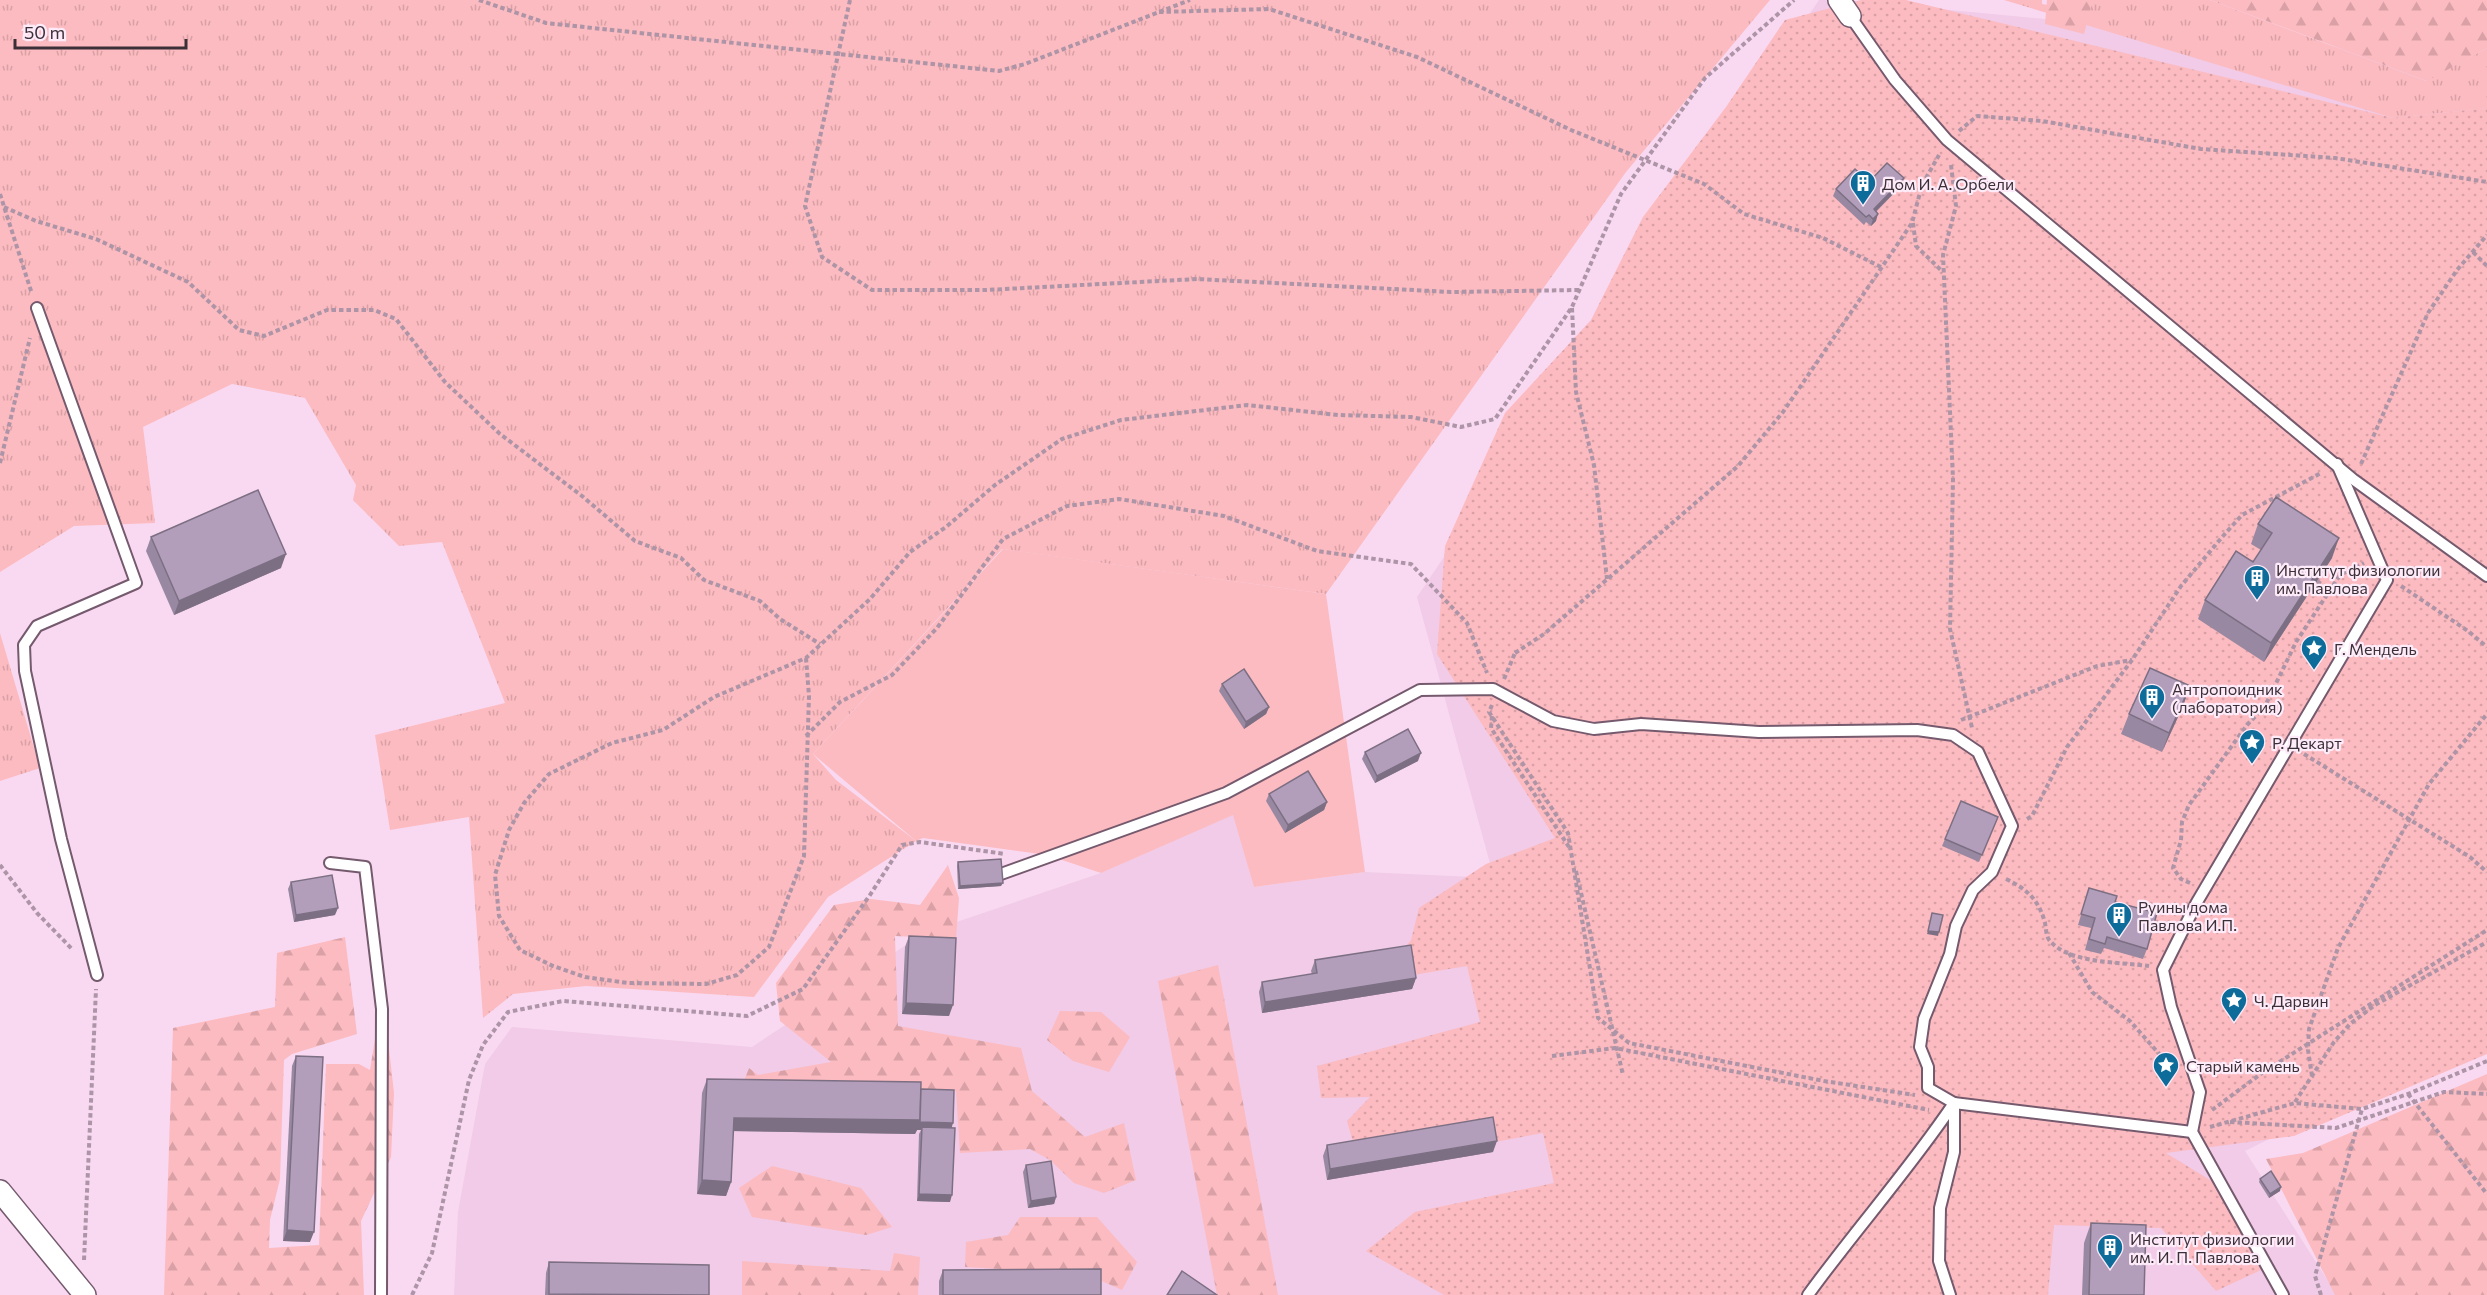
<svg xmlns="http://www.w3.org/2000/svg" width="2487" height="1295" font-family="Commissioner,sans-serif">
<style>
.built{fill:#f1cbe7}
.grass{fill:url(#grass-tufts)}
.forest{fill:url(#forest-firs)}
.park{fill:url(#park-dots)}
.garden{fill:#fcbbc0}
.lines{fill:none;stroke-linecap:round;stroke-linejoin:round}
.service-casing{stroke:#755a6e;stroke-width:14}
.minor-casing{stroke:#755a6e;stroke-width:24}
.path{stroke:#ad95a7;stroke-width:4;stroke-dasharray:4.5 3;stroke-linecap:butt}
.service{stroke:#fff;stroke-width:10}
.minor{stroke:#fff;stroke-width:21}
.wall{fill:#9988a1}
.shaded-wall{fill:#7d6f83}
.building{fill:#b29ebb;stroke:#7d6f83;stroke-width:1.5}
.labels{text-anchor:middle;dominant-baseline:central;stroke-width:4.5;stroke-linejoin:round;paint-order:stroke}
.poi-label{font-size:16px;fill:#3b2f38;stroke:#feebf9;text-anchor:start}
</style>
<defs>
<pattern id="grass-tufts" width="24" height="20" patternUnits="userSpaceOnUse" patternTransform="scale(1.5)"><rect width="24" height="20" fill="#fcbbc0"/><path d="M3 7l-1-3M5 7V3M7 7l1-3M15 17l-1-3M17 17v-4M19 17l1-3" fill="none" stroke="#d9a1a6"/></pattern>
<pattern id="forest-firs" width="22" height="20" patternUnits="userSpaceOnUse" patternTransform="scale(1.5)"><rect width="22" height="20" fill="#fcbbc0"/><path d="M5 1l3.5 6h-7zM16 11l3.5 6h-7z" fill="#d9a1a6"/></pattern>
<pattern id="park-dots" width="8" height="8" patternUnits="userSpaceOnUse" patternTransform="scale(1.5)"><rect width="8" height="8" fill="#fcbbc0"/><path d="M2 2h.1M6 6h.1" fill="none" stroke="#d9a1a6" stroke-width="1.8" stroke-linecap="round"/></pattern>
</defs>
<rect width="100%" height="100%" fill="#f9d9f1"/>
<path class="built" d="M 1819,0 L 1845,0 L 2487,61 L 2487,1031 L 2245,1151 L 2337,1295 L 454,1295 L 458,1212 L 485,1064 L 512,1027 L 752,1047 L 924,933 L 1101,873 L 1234,814 L 1254,887 L 1365,872 L 1494,878 L 1417,597 Z"/>
<g class="grass">
<path d="M 0,0 L 1770,0 L 1626,172 L 1326,594 L 1002,549 L 813,754 L 836,780 L 916,841 L 828,897 L 754,997 L 586,986 L 513,994 L 483,1018 L 469,817 L 390,830 L 375,735 L 505,703 L 442,542 L 399,546 L 353,500 L 356,485 L 305,398 L 232,384 L 143,427 L 155,523 L 74,526 L 0,572 Z"/>
<path d="M 2004,0 L 2042,0 L 2042,4 L 2084,11 L 2089,0 L 2210,0 L 2426,81 L 2487,48 L 2487,108 L 2393,118 Z"/>
<path d="M 0,633 L 40,768 L 0,781 Z"/>
</g>
<g class="forest">
<path d="M 2047,0 L 2093,0 L 2084,34 L 2045,24 Z"/>
<path d="M 2210,0 L 2487,0 L 2487,48 L 2427,81 Z"/>
<path d="M 948,865 L 959,898 L 956,939 L 895,936 L 898,1026 L 1021,1048 L 1032,1091 L 1085,1137 L 1124,1123 L 1136,1180 L 1104,1193 L 1074,1183 L 1050,1160 L 1030,1149 L 960,1153 L 956,1091 L 750,1088 L 744,1081 L 749,1068 L 758,1075 L 831,1062 L 780,1021 L 776,983 L 834,905 L 871,899 L 920,905 Z"/>
<path d="M 345,937 L 357,1034 L 292,1054 L 284,1060 L 280,1179 L 270,1220 L 269,1248 L 319,1245 L 326,1064 L 359,1064 L 370,1070 L 379,1014 L 386,1022 L 394,1093 L 391,1157 L 361,1221 L 364,1295 L 164,1295 L 173,1028 L 275,1007 L 277,953 Z"/>
<path d="M 1218,965 L 1278,1295 L 1217,1295 L 1158,981 Z"/>
<path d="M 1060,1011 L 1101,1012 L 1130,1037 L 1109,1072 L 1073,1061 L 1047,1040 Z"/>
<path d="M 2487,1074 L 2487,1295 L 2335,1295 L 2266,1159 L 2303,1153 Z"/>
<path d="M 772,1166 L 861,1188 L 892,1227 L 866,1235 L 752,1217 L 739,1188 Z"/>
<path d="M 1020,1217 L 1097,1217 L 1137,1262 L 1122,1290 L 1086,1274 L 965,1267 L 966,1242 L 1008,1235 Z"/>
<path d="M 894,1253 L 920,1257 L 918,1295 L 742,1295 L 742,1261 L 890,1271 Z"/>
</g>
<path class="park" d="M 1861,0 L 1906,0 L 2393,118 L 2487,108 L 2487,1054 L 2294,1136 L 2166,1153 L 2228,1191 L 2261,1270 L 2216,1291 L 2161,1228 L 2054,1225 L 2048,1295 L 1444,1295 L 1366,1251 L 1415,1212 L 1554,1183 L 1543,1133 L 1360,1167 L 1347,1121 L 1370,1097 L 1321,1098 L 1317,1066 L 1480,1022 L 1467,966 L 1377,981 L 1411,940 L 1419,908 L 1486,864 L 1555,838 L 1437,654 L 1445,546 L 1505,413 L 1591,320 L 1643,217 L 1726,107 L 1785,20 Z"/>
<path class="garden" d="M 1003,549 L 1326,594 L 1365,872 L 1254,887 L 1233,815 L 1101,873 L 1047,855 L 923,838 L 916,841 L 813,754 Z"/>
<g class="lines">
<g class="service-casing">
<g id="service">
<path d="M 1850,16 L 1895,80 L 1947,140 L 2354,480 L 2487,576"/>
<path d="M 37,308 L 136,583 L 37,626 L 24,645 L 25,671 L 61,839 L 97,975"/>
<path d="M 330,863 L 365,867 L 382,1009 L 381,1295"/>
<path d="M 1001,874 L 1226,793 L 1420,690 L 1493,689 L 1553,721 L 1594,729 L 1641,724 L 1759,732 L 1917,730 L 1953,735 L 1978,752 L 2012,826 L 1992,872 L 1973,890 L 1956,926 L 1950,954 L 1924,1019 L 1920,1047 L 1928,1067 L 1928,1088 L 1954,1103 L 1954,1152 L 1940,1208 L 1939,1261 L 1950,1295"/>
<path d="M 1808,1295 C 1855,1230 1909,1170 1954,1103 L 2192,1132"/>
<path d="M 2283,1295 L 2192,1132 L 2200,1092 L 2171,1007 L 2163,970 L 2197,902 L 2387,580 L 2337,464"/>
</g>
</g>
<g class="minor-casing">
<g id="minor">
<path d="M 1839,0 L 1850,16"/>
<path d="M 0,1191 L 85,1295"/>
</g>
</g>
<g class="path">
<path d="M 479,0 L 546,23 L 999,71 L 1025,64 L 1190,0"/>
<path d="M 850,0 L 805,206 L 822,257 L 872,290 L 986,290 L 1197,279 L 1451,292 L 1579,290"/>
<path d="M 1159,12 L 1269,9 L 1417,57 L 1571,130 L 1704,184 L 1744,214 L 1823,238 L 1883,268"/>
<path d="M 1959,131 L 1977,116 L 2042,121 L 2201,149 L 2335,158 L 2487,182"/>
<path d="M 1951,165 L 1956,206 L 1943,255 L 1953,479 L 1950,629 L 1972,728"/>
<path d="M 0,194 L 32,294"/>
<path d="M 4,207 L 36,221 L 96,239 L 188,282 L 239,330 L 264,336 L 327,310 L 374,310 L 396,319 L 445,382 L 500,434 L 582,496 L 635,541 L 681,558 L 704,580 L 760,601 L 780,619 L 820,644"/>
<path d="M 1913,223 L 1916,246 L 1943,272"/>
<path d="M 2473,252 L 2487,266"/>
<path d="M 1572,308 L 1576,392 L 1594,465 L 1607,579"/>
<path d="M 0,463 L 30,338"/>
<path d="M 2361,464 L 2428,313 L 2457,270 L 2487,235"/>
<path d="M 2317,581 L 2330,590"/>
<path d="M 2401,586 L 2468,631 L 2487,647"/>
<path d="M 1515,653 L 1544,634 L 1738,466 L 1783,412 L 1912,223 L 1922,185 L 1939,155"/>
<path d="M 806,658 L 809,696 L 804,856 L 769,947 L 737,975 L 706,984 L 628,983 L 585,977 L 553,966 L 520,950 L 499,916 L 495,875 L 509,830 L 524,803 L 549,774 L 612,743 L 663,730 L 714,697 L 806,658 L 870,599 L 910,552 L 946,527 L 995,485 L 1062,439 L 1121,420 L 1247,405 L 1338,415 L 1411,417 L 1461,427 L 1495,419 L 1572,307 L 1621,194 L 1705,78 L 1794,0"/>
<path d="M 1504,679 L 1515,653"/>
<path d="M 1492,705 L 1489,712 L 1568,833 L 1598,1018 L 1629,1043 L 1824,1081 L 1915,1095"/>
<path d="M 1492,716 L 1491,728 L 1569,847"/>
<path d="M 1961,720 L 2097,666 L 2132,660"/>
<path d="M 806,736 L 840,702 L 892,675 L 937,628 L 1003,539 L 1067,506 L 1119,499 L 1224,516 L 1317,551 L 1411,564 L 1467,623 L 1487,673"/>
<path d="M 2304,754 L 2470,857 L 2487,872"/>
<path d="M 2027,819 L 2032,816 L 2067,747 L 2132,660 L 2181,586 L 2223,536 L 2242,515 L 2321,473"/>
<path d="M 0,865 L 37,913 L 72,949"/>
<path d="M 1576,871 L 1623,1075"/>
<path d="M 2006,879 C 2027,889 2039,900 2045,923 C 2046,928 2046,937 2050,941 C 2070,964 2121,962 2149,966"/>
<path d="M 2190,883 L 2181,879 L 2173,868 L 2181,840 L 2182,822 L 2189,805 L 2247,725 L 2265,706 L 2296,642 L 2340,575 L 2364,563"/>
<path d="M 2069,953 L 2092,992 L 2130,1021 L 2176,1073"/>
<path d="M 1552,1056 L 1615,1048 L 1929,1110"/>
<path d="M 2312,1076 L 2308,1050 L 2309,1029 L 2338,948 L 2429,784 L 2487,714"/>
<path d="M 2408,1094 L 2487,1194"/>
<path d="M 2295,1102 L 2334,1042 L 2350,1024 L 2375,1005 L 2487,942"/>
<path d="M 2212,1110 L 2262,1073 L 2487,930"/>
<path d="M 2230,1122 L 2336,1128 L 2444,1092 L 2487,1094"/>
<path d="M 2210,1127 L 2295,1103 L 2362,1109 L 2408,1094 L 2487,1061"/>
<path d="M 84,1260 L 96,989"/>
<path d="M 412,1295 L 432,1253 L 469,1080 L 483,1045 L 508,1012 L 563,1001 L 747,1016 L 803,989 L 870,895 L 902,845 L 920,842 L 1005,854"/>
<path d="M 2321,1295 L 2315,1276 L 2362,1109"/>
</g>
<use href="#service" class="service"/>
<use href="#minor" class="minor"/>
</g>
<g class="wall">
<path d="M 1869,182 L 1901,186 L 1876,212 L 1876,221 L 1871,226 L 1866,222 L 1864,225 L 1833,196 L 1836,189 Z"/>
<path d="M 2258,524 L 2332,558 L 2264,662 L 2198,619 L 2205,600 L 2253,562 L 2261,550 L 2251,544 Z"/>
<path d="M 151,537 L 281,568 L 174,615 L 146,551 Z"/>
<path d="M 1222,684 L 1269,707 L 1266,714 L 1244,729 L 1219,691 Z"/>
<path d="M 2190,686 L 2183,706 L 2162,752 L 2121,734 L 2129,714 Z"/>
<path d="M 1365,752 L 1418,761 L 1375,783 L 1362,759 Z"/>
<path d="M 1269,794 L 1327,802 L 1324,810 L 1285,833 L 1266,801 Z"/>
<path d="M 1995,824 L 1979,862 L 1942,846 L 1945,839 Z"/>
<path d="M 958,862 L 1001,886 L 958,889 L 957,866 Z"/>
<path d="M 291,882 L 335,915 L 294,922 L 288,889 Z"/>
<path d="M 2089,888 L 2115,902 L 2147,949 L 2143,959 L 2104,948 L 2101,954 L 2085,950 L 2091,928 L 2078,925 Z"/>
<path d="M 909,936 L 949,1016 L 902,1014 L 905,947 Z"/>
<path d="M 1315,960 L 1416,978 L 1412,989 L 1262,1013 L 1259,992 L 1262,982 L 1312,974 L 1311,971 Z"/>
<path d="M 296,1056 L 310,1242 L 283,1241 L 292,1066 Z"/>
<path d="M 707,1079 L 921,1089 L 952,1128 L 950,1202 L 917,1201 L 919,1134 L 921,1130 L 917,1130 L 915,1134 L 733,1131 L 731,1182 L 726,1196 L 697,1194 L 702,1093 Z"/>
<path d="M 1327,1145 L 1493,1152 L 1327,1180 L 1323,1156 Z"/>
<path d="M 1026,1165 L 1056,1197 L 1054,1204 L 1028,1208 L 1023,1172 Z"/>
<path d="M 2260,1179 L 2280,1191 L 2269,1198 L 2259,1182 Z"/>
<path d="M 2091,1223 L 2144,1295 L 2082,1295 L 2084,1243 Z"/>
<path d="M 549,1262 L 709,1295 L 545,1295 L 546,1273 Z"/>
<path d="M 943,1270 L 1101,1295 L 939,1295 L 939,1281 Z"/>
</g>
<g class="shaded-wall">
<path d="M 1904,178 L 1901,186 L 1871,216 L 1874,209 Z"/>
<path d="M 1878,214 L 1876,221 L 1871,226 L 1873,219 Z"/>
<path d="M 2339,538 L 2332,558 L 2264,662 L 2271,643 Z"/>
<path d="M 286,554 L 281,568 L 174,615 L 179,601 Z"/>
<path d="M 2190,686 L 2183,706 L 2162,752 L 2169,733 Z"/>
<path d="M 1269,707 L 1266,714 L 1244,729 L 1246,722 Z"/>
<path d="M 1421,753 L 1418,761 L 1375,783 L 1377,776 Z"/>
<path d="M 1327,802 L 1324,810 L 1285,833 L 1288,825 Z"/>
<path d="M 1003,883 L 1001,886 L 958,889 L 960,886 Z"/>
<path d="M 338,908 L 335,915 L 294,922 L 296,915 Z"/>
<path d="M 1928,931 L 1939,932 L 1938,936 L 1927,934 Z"/>
<path d="M 1416,978 L 1412,989 L 1262,1013 L 1265,1002 Z"/>
<path d="M 906,1003 L 953,1005 L 949,1016 L 902,1014 Z"/>
<path d="M 734,1118 L 920,1120 L 953,1123 L 951,1130 L 922,1127 L 921,1130 L 917,1130 L 915,1134 L 729,1131 Z"/>
<path d="M 1497,1141 L 1493,1152 L 1327,1180 L 1330,1169 Z"/>
<path d="M 702,1180 L 731,1182 L 726,1196 L 697,1194 Z"/>
<path d="M 2281,1187 L 2280,1191 L 2269,1198 L 2270,1194 Z"/>
<path d="M 919,1194 L 952,1195 L 950,1202 L 917,1201 Z"/>
<path d="M 1056,1197 L 1054,1204 L 1028,1208 L 1031,1201 Z"/>
<path d="M 287,1230 L 314,1232 L 310,1242 L 283,1241 Z"/>
</g>
<g class="building">
<path d="M 1887,163 L 1904,178 L 1874,209 L 1878,214 L 1873,219 L 1869,215 L 1866,217 L 1836,189 L 1855,169 L 1869,182 Z"/>
<path d="M 258,490 L 286,554 L 179,601 L 151,537 Z"/>
<path d="M 2276,497 L 2339,538 L 2271,643 L 2205,600 L 2236,551 L 2253,562 L 2272,533 L 2258,524 Z"/>
<path d="M 2150,668 L 2190,686 L 2169,733 L 2129,714 Z"/>
<path d="M 1244,669 L 1269,707 L 1246,722 L 1222,684 Z"/>
<path d="M 1408,729 L 1421,753 L 1377,776 L 1365,752 Z"/>
<path d="M 1308,771 L 1327,802 L 1288,825 L 1269,794 Z"/>
<path d="M 1961,801 L 1998,817 L 1982,855 L 1945,839 Z"/>
<path d="M 1001,859 L 1003,883 L 960,886 L 958,862 Z"/>
<path d="M 332,875 L 338,908 L 296,915 L 291,882 Z"/>
<path d="M 2089,888 L 2117,896 L 2115,902 L 2157,913 L 2147,949 L 2107,937 L 2105,944 L 2089,939 L 2095,918 L 2081,914 Z"/>
<path d="M 1932,913 L 1943,915 L 1939,932 L 1928,931 Z"/>
<path d="M 909,936 L 956,938 L 953,1005 L 906,1003 Z"/>
<path d="M 1411,945 L 1416,978 L 1265,1002 L 1262,982 L 1317,973 L 1315,960 Z"/>
<path d="M 296,1056 L 323,1057 L 314,1232 L 287,1230 Z"/>
<path d="M 707,1079 L 921,1082 L 920,1120 L 734,1118 L 731,1182 L 702,1180 Z"/>
<path d="M 921,1089 L 954,1090 L 953,1123 L 920,1122 Z"/>
<path d="M 1493,1117 L 1497,1141 L 1330,1169 L 1327,1145 Z"/>
<path d="M 922,1127 L 955,1128 L 952,1195 L 919,1194 Z"/>
<path d="M 1051,1161 L 1056,1197 L 1031,1201 L 1026,1165 Z"/>
<path d="M 2271,1171 L 2281,1187 L 2270,1194 L 2260,1179 Z"/>
<path d="M 2091,1223 L 2146,1225 L 2144,1295 L 2089,1295 Z"/>
<path d="M 549,1262 L 709,1265 L 709,1295 L 549,1294 Z"/>
<path d="M 1101,1269 L 1101,1295 L 943,1295 L 943,1270 Z"/>
<path d="M 1182,1271 L 1217,1295 L 1167,1295 Z"/>
</g>
<defs>
<g id="building-pin" transform="scale(1.35)"><path d="M0 17L-7.5 6A9.5 9.5 0 1 1 7.5 6Z" fill="#0d6c9a" stroke="#feebf9"/><path d="M-4-6H4V6H1V3H-1V6H-4ZM-2.5-4.3h1.7v1.8h-1.7ZM.8-4.3h1.7v1.8H.8ZM-2.5-1h1.7V.8h-1.7ZM.8-1h1.7V.8H.8Z" fill="#fff"/></g>
<g id="sight-pin" transform="scale(1.35)"><path d="M0 17L-7.5 6A9.5 9.5 0 1 1 7.5 6Z" fill="#0d6c9a" stroke="#feebf9"/><path d="M0-6L1.8-2.2L6-1.7L2.9 1.2L3.7 5.4L0 3.3L-3.7 5.4L-2.9 1.2L-6-1.7L-1.8-2.2Z" fill="#fff"/></g>
</defs>
<g fill-rule="evenodd">
<use href="#building-pin" x="1863" y="183"/>
<use href="#building-pin" x="2257" y="578"/>
<use href="#sight-pin" x="2314" y="648"/>
<use href="#building-pin" x="2152" y="697"/>
<use href="#sight-pin" x="2252" y="742"/>
<use href="#building-pin" x="2119" y="915"/>
<use href="#sight-pin" x="2234" y="1000"/>
<use href="#sight-pin" x="2166" y="1065"/>
<use href="#building-pin" x="2110" y="1247"/>
</g>
<g class="labels">
<g class="poi-label">
<text x="1882" y="183">Дом И. А. Орбели</text>
<text x="2276" y="569">Институт физиологии<tspan x="2276" dy="18">им. Павлова</tspan></text>
<text x="2334" y="648">Г. Мендель</text>
<text x="2172" y="688">Антропоидник<tspan x="2172" dy="18">(лаборатория)</tspan></text>
<text x="2272" y="742">Р. Декарт</text>
<text x="2138" y="906">Руины дома<tspan x="2138" dy="18">Павлова И.П.</tspan></text>
<text x="2254" y="1000">Ч. Дарвин</text>
<text x="2186" y="1065">Старый камень</text>
<text x="2130" y="1238">Институт физиологии<tspan x="2130" dy="18">им. И. П. Павлова</tspan></text>
</g>
</g>
<path d="M15 39v9h171v-9" fill="none" stroke="#3b2f38" stroke-width="3"/>
<text x="24" y="39" font-size="18" fill="#3b2f38" stroke="#feebf9" stroke-width="4.5" paint-order="stroke">50 m</text>
</svg>
